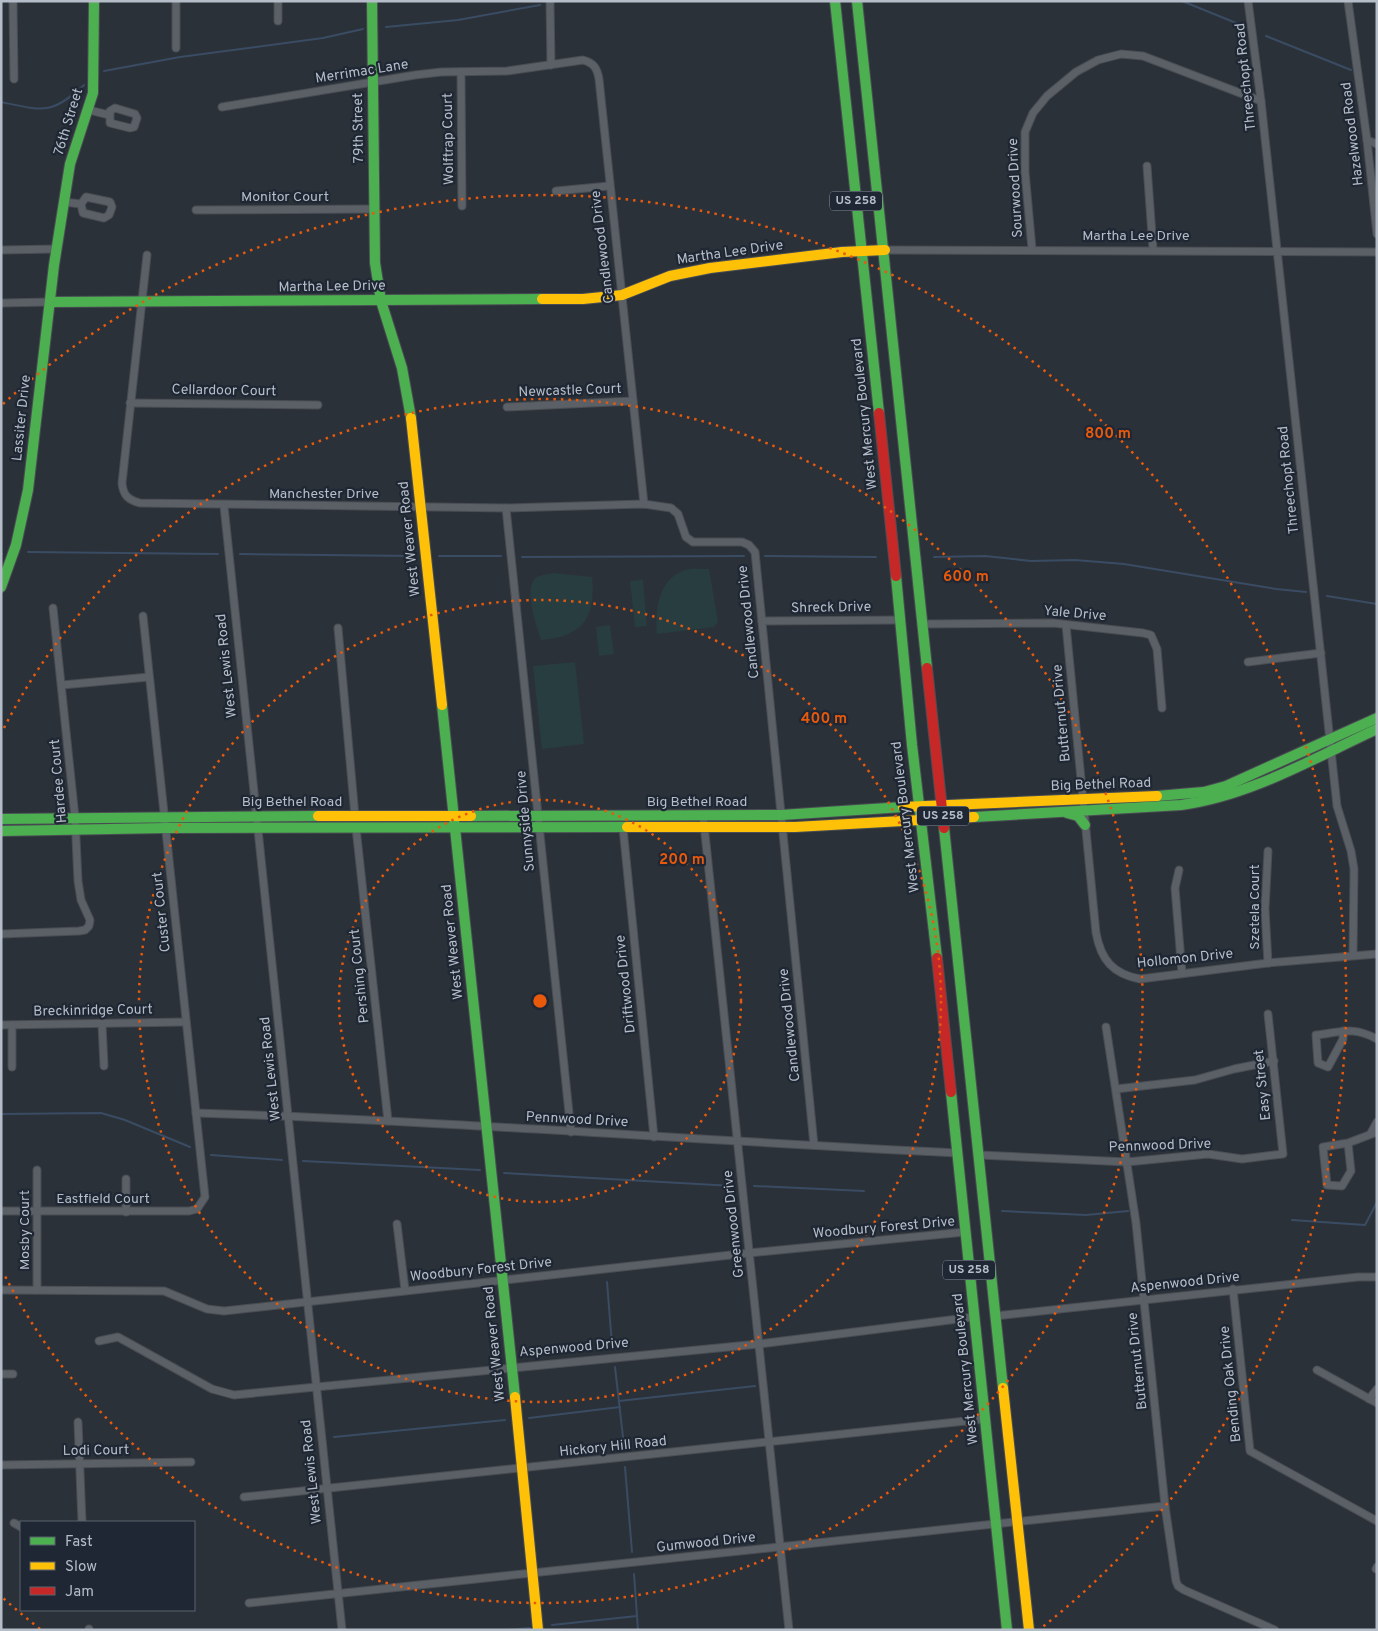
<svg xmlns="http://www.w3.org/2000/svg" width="1378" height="1631" font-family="Overpass,sans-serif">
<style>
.green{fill:#283d3f}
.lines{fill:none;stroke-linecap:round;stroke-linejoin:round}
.stream{stroke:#3a4c63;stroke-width:2}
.street-casing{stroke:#494d53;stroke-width:9}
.fast-casing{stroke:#494d53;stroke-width:12}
.slow-casing{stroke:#494d53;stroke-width:12}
.jam-casing{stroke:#494d53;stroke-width:12}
.street{stroke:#5b5f66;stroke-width:7}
.fast{stroke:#4caf50;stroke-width:10}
.slow{stroke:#ffc107;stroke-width:10}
.jam{stroke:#c62828;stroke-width:10}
.ring{fill:none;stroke:#e8590c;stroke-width:2.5;stroke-dasharray:2.5 5}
.labels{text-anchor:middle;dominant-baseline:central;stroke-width:4.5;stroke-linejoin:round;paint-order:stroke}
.shield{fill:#1e2733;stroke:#88909c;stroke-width:1}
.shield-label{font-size:12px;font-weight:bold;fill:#b5bdc9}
.street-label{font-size:14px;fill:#b5bdc9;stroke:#1e2733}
.centre{fill:#e8590c;stroke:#1e2733;stroke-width:2.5}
.ring-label{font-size:15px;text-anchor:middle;font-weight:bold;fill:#e8590c;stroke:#1e2733;stroke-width:4.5;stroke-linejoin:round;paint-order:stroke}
</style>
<rect width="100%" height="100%" fill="#2b3138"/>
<g class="green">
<path d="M 709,569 L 718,622 L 714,627 L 657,634 C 655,610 658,579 685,570 C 692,568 702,569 709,569 Z"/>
<path d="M 553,573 L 592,577 C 596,617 583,637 541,640 C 537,626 522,587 537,577 C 541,575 549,574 553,573 Z"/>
<path d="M 643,580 L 647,626 L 635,627 L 630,581 Z"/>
<path d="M 610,625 L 614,654 L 599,656 L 596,627 Z"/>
<path d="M 575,662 L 584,744 L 542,749 L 533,666 Z"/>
</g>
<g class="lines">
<g class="stream">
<path d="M 1182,1 L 1246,27"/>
<path d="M 386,27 L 458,20 L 540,5"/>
<path d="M 1266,36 L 1351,70"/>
<path d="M 104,71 L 180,57 L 323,38 L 363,29"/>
<path d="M 1,102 C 44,111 51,115 84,85"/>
<path d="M 28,552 L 218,554"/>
<path d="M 1,554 L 2,554"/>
<path d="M 240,554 L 416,556"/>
<path d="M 439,556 L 501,556"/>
<path d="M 765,556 L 876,557"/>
<path d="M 522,557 L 744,556"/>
<path d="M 934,557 L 985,556 L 1031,561 L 1075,560 L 1124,564 L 1276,589 L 1306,592"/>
<path d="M 1327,596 L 1377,604"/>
<path d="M 1,1114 L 101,1113 L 125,1120 L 190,1147"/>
<path d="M 211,1155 L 282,1160"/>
<path d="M 303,1161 L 480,1170"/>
<path d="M 504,1173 L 733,1186"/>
<path d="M 754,1186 L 864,1191"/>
<path d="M 1002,1211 L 1086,1215 L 1128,1211"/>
<path d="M 1292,1220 L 1365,1225 L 1377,1202"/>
<path d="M 607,1282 L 612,1345"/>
<path d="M 615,1367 L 624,1446"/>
<path d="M 619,1401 L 755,1386"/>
<path d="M 529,1418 L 620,1407"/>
<path d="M 334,1437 L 505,1420"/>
<path d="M 625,1467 L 632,1552"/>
<path d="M 634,1574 L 638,1630"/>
<path d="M 552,1625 L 637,1616"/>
<path d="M 507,1630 L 530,1628"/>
</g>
<g class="street-casing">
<g id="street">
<path d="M 13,1 L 14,79"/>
<path d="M 176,1 L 176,48"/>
<path d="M 550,1 L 551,65"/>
<path d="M 1248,1 L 1261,101 L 1337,806 L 1351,851 L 1354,869 L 1353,955"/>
<path d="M 1348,1 L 1367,140 L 1377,234"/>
<path d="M 278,21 L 278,1"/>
<path d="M 461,72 L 462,206"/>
<path d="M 222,107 L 415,75 L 441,72 L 507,71 L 583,60 C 594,63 597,68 599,79 L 644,504"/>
<path d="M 115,108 L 135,114 L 137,118 L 134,127 L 130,128 L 110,123 L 110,111 Z"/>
<path d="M 89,110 L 109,115"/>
<path d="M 1367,140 L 1377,144"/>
<path d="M 1147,166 L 1153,249"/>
<path d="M 556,191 L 609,186"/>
<path d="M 86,197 L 110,202 L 112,207 L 109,215 L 104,218 L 83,213 L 81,204 Z"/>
<path d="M 64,202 L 81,204"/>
<path d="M 196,210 L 374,209"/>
<path d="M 1032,249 L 1025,172 L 1025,132 L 1033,113 L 1047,96 L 1076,72 L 1098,60 L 1121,54 L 1143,56 L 1261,101"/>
<path d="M 1,250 L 57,249"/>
<path d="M 885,250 L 1377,252"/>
<path d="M 147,255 L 122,483 C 123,495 128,500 140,503 L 506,508 L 644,504 L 671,508 L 678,514 L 686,537 L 693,542 L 742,542 L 749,545 L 755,552 L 814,1145"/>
<path d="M 1,303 L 50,302"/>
<path d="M 130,403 L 318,405"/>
<path d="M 507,407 L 633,401"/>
<path d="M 224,506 L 342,1630"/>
<path d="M 506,508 L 571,1132"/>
<path d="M 762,621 L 901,620"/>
<path d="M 923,624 L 1053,623 L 1143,633 L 1151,635 L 1157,649 L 1162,708"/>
<path d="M 1066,625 L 1096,933 C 1101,960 1113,974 1140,979 L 1268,963 L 1377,954"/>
<path d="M 338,628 L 355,816"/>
<path d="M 1248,662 L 1321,653"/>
<path d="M 62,685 L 149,677"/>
<path d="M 703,815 L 789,1630"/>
<path d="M 356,828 L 388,1121"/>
<path d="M 623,828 L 654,1137"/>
<path d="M 1268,851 L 1265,909 L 1268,963"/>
<path d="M 1179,870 L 1175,888 L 1182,973"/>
<path d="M 1,934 L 79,931 L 85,930 L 89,926 L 90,920 L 81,900 L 78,881 L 75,817 L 53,608"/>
<path d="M 102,1024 L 104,1066"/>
<path d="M 1,1025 L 185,1022"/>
<path d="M 1106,1027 L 1136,1223 L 1165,1506 L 1176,1581 L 1178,1586 L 1184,1590 L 1275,1630"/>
<path d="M 1343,1031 L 1343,1039 L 1328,1067 L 1318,1063 L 1316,1035 C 1342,1032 1353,1026 1377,1039"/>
<path d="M 12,1067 L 12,1025"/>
<path d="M 1116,1089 L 1195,1080 L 1234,1069 L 1274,1061"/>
<path d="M 196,1113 C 450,1121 703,1141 957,1153"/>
<path d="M 1371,1133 L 1377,1122"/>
<path d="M 1348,1143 L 1351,1171 L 1342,1186 L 1327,1185 L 1323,1147 L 1348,1143 L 1377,1132"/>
<path d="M 979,1155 L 1127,1162 L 1208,1154 L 1242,1159 L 1283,1154 L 1268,1014"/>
<path d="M 37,1170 L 37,1290"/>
<path d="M 1,1211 L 189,1211 L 197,1209 L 205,1197 L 143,616"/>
<path d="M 126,1212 L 126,1179"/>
<path d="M 397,1224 L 405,1290"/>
<path d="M 1233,1289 L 1250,1451 L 1377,1521"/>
<path d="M 1,1290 L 164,1291 L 207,1309 L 224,1311 L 749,1253 L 965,1232"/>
<path d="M 995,1316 L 1358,1277 L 1377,1277"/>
<path d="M 99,1341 L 118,1337 L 212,1389 L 234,1395 L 759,1344 L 974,1317"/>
<path d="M 1317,1370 L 1377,1403"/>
<path d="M 1,1374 L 13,1374"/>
<path d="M 1369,1399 L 1377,1389"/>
<path d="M 78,1422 L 82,1522"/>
<path d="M 1,1465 L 191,1462"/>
<path d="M 244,1497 L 985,1419"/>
<path d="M 14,1523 L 21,1527"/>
<path d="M 1376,1569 L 1377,1567"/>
<path d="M 249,1603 L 1165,1506"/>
<path d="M 89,1629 L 89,1630"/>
</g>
</g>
<g class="fast-casing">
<g id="fast">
<path d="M 372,1 L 375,263 L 381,301 L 402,368 L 411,418"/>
<path d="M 835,1 L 879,413"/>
<path d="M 857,1 L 927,668"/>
<path d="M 50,302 L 542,299"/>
<path d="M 896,576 L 912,745 L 937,958"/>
<path d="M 1,587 L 16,545 L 28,490 L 54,265 L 70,164 L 93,93 L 94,1"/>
<path d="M 442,705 L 515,1397"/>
<path d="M 1157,796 L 1204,792 L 1226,786 L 1377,718"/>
<path d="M 1067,813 L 1078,816 L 1085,825"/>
<path d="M 471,816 L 781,815 L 903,807"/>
<path d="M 974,817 L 1181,805 C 1250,796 1314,758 1377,729"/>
<path d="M 1,819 L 318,816"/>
<path d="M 944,828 L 1003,1388"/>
<path d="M 1,831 L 166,828 L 627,827"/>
<path d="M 951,1092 L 1007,1630"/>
</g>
</g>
<g class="slow-casing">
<g id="slow">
<path d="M 542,299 L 583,299 L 622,295 L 670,276 L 710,268 L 842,252 L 885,250"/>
<path d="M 411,418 L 442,705"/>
<path d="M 903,807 L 1157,796"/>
<path d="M 318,816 L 471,816"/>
<path d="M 627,827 L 795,827 L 974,817"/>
<path d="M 1003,1388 L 1029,1630"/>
<path d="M 515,1397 L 538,1630"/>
</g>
</g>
<g class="jam-casing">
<g id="jam">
<path d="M 879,413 L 896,576"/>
<path d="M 927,668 L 944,828"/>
<path d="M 937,958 L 951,1092"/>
</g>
</g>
<use href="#street" class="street"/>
<use href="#fast" class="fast"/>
<use href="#slow" class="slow"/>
<use href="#jam" class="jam"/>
</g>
<g class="ring">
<circle cx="540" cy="1001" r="201"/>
<circle cx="540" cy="1001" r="401"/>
<path d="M4 728A602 602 0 1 1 4 1274"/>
<path d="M40 1629A803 803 0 0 1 3 1598M3 404A803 803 0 1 1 1040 1629"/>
</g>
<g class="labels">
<g class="shield">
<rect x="830" y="191.5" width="52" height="19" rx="4"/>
<rect x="917" y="806.5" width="52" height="19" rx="4"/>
<rect x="943" y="1260.5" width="52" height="19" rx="4"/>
</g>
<g class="shield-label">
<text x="856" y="201">US 258</text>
<text x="943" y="816">US 258</text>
<text x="969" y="1270">US 258</text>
</g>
<g class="street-label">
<text transform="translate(362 72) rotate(-9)">Merrimac Lane</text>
<text transform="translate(1246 77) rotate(-96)">Threechopt Road</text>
<text transform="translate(69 122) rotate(-73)">76th Street</text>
<text transform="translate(359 128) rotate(-91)">79th Street</text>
<text transform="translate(1353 134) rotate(-97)">Hazelwood Road</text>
<text transform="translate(449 139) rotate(-91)">Wolftrap Court</text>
<text transform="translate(1016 188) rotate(-93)">Sourwood Drive</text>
<text x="285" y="197">Monitor Court</text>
<text x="1136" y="236">Martha Lee Drive</text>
<text transform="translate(603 247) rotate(-97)">Candlewood Drive</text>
<text transform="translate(730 253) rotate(-8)">Martha Lee Drive</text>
<text transform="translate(332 287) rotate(-1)">Martha Lee Drive</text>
<text transform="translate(224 391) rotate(1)">Cellardoor Court</text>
<text transform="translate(570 391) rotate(-2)">Newcastle Court</text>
<text transform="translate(865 414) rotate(-96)">West Mercury Boulevard</text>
<text transform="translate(22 418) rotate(-84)">Lassiter Drive</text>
<text transform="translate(1289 480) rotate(-96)">Threechopt Road</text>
<text x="324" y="494">Manchester Drive</text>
<text transform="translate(410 539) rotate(-96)">West Weaver Road</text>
<text transform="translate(831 608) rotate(-1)">Shreck Drive</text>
<text transform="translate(1075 614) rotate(5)">Yale Drive</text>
<text transform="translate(749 622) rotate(-96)">Candlewood Drive</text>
<text transform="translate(227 666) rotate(-96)">West Lewis Road</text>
<text transform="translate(1062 713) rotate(-95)">Butternut Drive</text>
<text transform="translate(59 781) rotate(-95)">Hardee Court</text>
<text transform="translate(1101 785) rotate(-2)">Big Bethel Road</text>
<text x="292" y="802">Big Bethel Road</text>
<text x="697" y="802">Big Bethel Road</text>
<text transform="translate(906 817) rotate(-97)">West Mercury Boulevard</text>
<text transform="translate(526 821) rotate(-95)">Sunnyside Drive</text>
<text transform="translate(1255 907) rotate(-90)">Szetela Court</text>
<text transform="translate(162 912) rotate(-96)">Custer Court</text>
<text transform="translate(453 942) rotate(-96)">West Weaver Road</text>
<text transform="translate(1185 959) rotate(-6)">Hollomon Drive</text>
<text transform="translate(360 976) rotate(-96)">Pershing Court</text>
<text transform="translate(626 984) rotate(-96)">Driftwood Drive</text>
<text transform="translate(93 1011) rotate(-1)">Breckinridge Court</text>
<text transform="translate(790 1025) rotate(-96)">Candlewood Drive</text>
<text transform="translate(271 1069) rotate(-96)">West Lewis Road</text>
<text transform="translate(1263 1085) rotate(-96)">Easy Street</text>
<text transform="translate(577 1120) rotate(3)">Pennwood Drive</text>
<text transform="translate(1160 1146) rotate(-2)">Pennwood Drive</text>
<text x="103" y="1199">Eastfield Court</text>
<text transform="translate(734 1224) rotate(-96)">Greenwood Drive</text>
<text transform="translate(884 1228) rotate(-5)">Woodbury Forest Drive</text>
<text transform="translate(25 1230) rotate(-90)">Mosby Court</text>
<text transform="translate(481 1270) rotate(-6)">Woodbury Forest Drive</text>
<text transform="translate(1185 1283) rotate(-6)">Aspenwood Drive</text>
<text transform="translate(495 1344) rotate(-96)">West Weaver Road</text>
<text transform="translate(574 1348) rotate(-5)">Aspenwood Drive</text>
<text transform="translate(1138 1361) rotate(-96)">Butternut Drive</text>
<text transform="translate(966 1369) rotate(-96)">West Mercury Boulevard</text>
<text transform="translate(1231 1384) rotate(-96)">Bending Oak Drive</text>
<text transform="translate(613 1447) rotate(-6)">Hickory Hill Road</text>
<text transform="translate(96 1451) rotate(-1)">Lodi Court</text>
<text transform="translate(312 1472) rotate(-96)">West Lewis Road</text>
<text transform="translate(706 1543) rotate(-6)">Gumwood Drive</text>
</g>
</g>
<circle cx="540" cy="1001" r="8" class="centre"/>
<g class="ring-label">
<text x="1108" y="438">800 m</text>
<text x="966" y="581">600 m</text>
<text x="824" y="723">400 m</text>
<text x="682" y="864">200 m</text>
</g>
<rect width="1378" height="1631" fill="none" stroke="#b5bdc9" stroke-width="5"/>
<rect x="20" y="1521" width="175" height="90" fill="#1e2733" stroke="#5a636f"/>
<rect x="30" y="1537" width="25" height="8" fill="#4caf50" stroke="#5a636f"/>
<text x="65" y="1546" font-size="15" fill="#b5bdc9">Fast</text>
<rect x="30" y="1562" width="25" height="8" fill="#ffc107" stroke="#5a636f"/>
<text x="65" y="1571" font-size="15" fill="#b5bdc9">Slow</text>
<rect x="30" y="1587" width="25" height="8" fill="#c62828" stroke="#5a636f"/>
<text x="65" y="1596" font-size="15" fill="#b5bdc9">Jam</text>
</svg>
